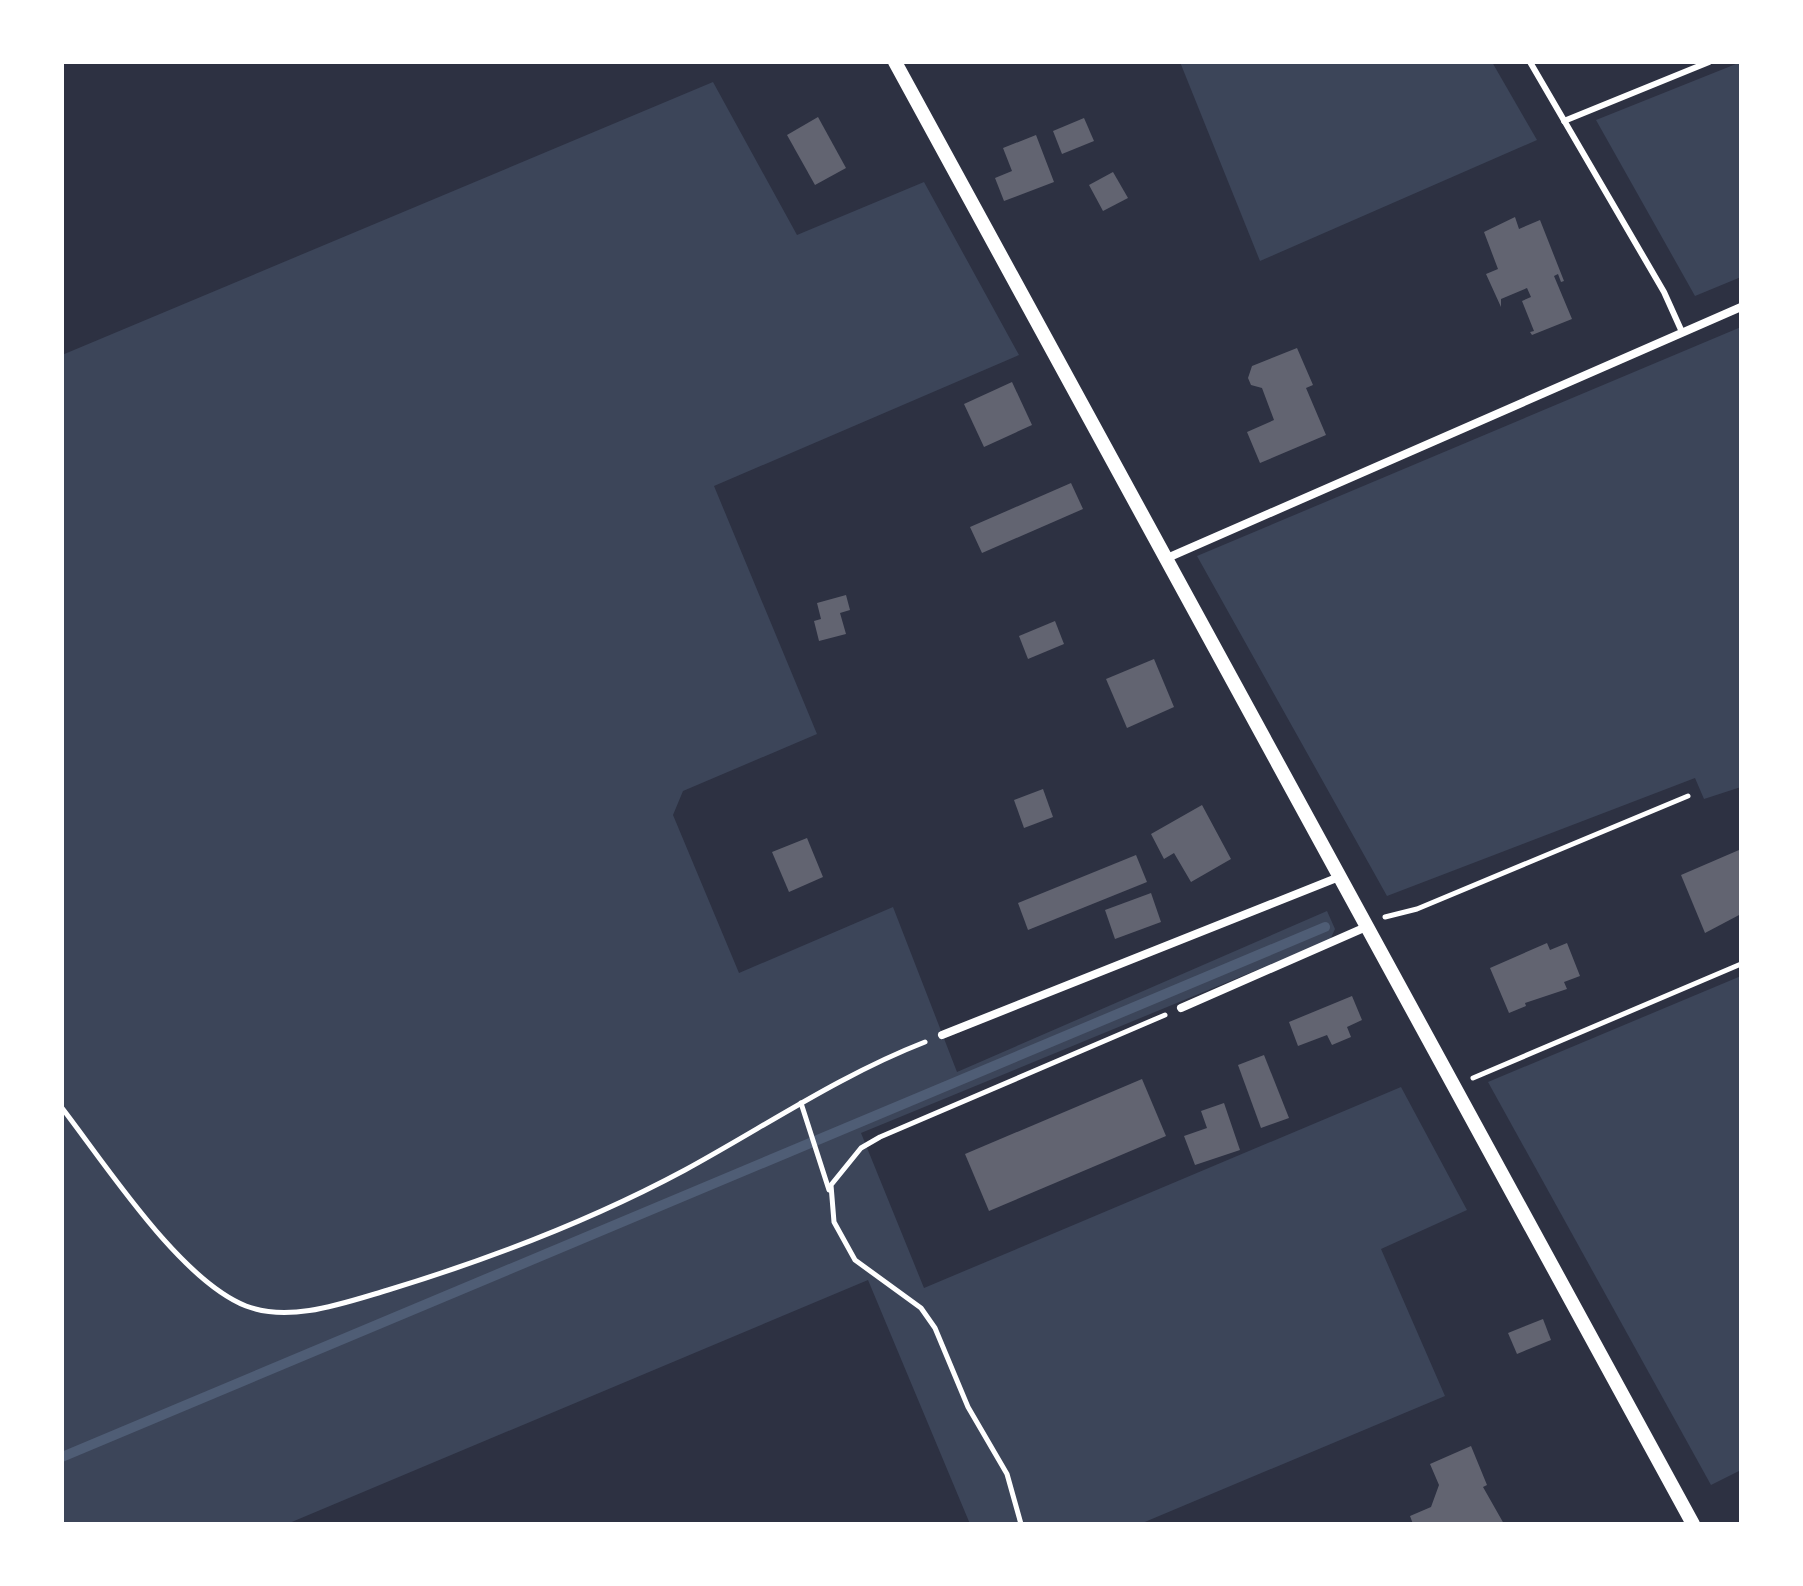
<svg xmlns="http://www.w3.org/2000/svg" width="1803" height="1586" font-family="Barlow,sans-serif">
<style>
.green{fill:#3c4559}
.lines{fill:none;stroke-linecap:round;stroke-linejoin:round}
.stream{stroke:#4f5d75;stroke-width:10}
.building{fill:#626471}
.path{stroke:#fff;stroke-width:5}
.service{stroke:#fff;stroke-width:6}
.minor{stroke:#fff;stroke-width:8}
.tertiary{stroke:#fff;stroke-width:14}
</style>
<rect width="100%" height="100%" fill="#2d3142"/>
<g class="green">
<path d="M 1180,62 L 1492,62 L 1537,140 L 1260,261 Z"/>
<path d="M 1741,62 L 1741,277 L 1695,296 L 1596,120 Z"/>
<path d="M 713,82 L 797,235 L 924,182 L 1019,355 L 714,486 L 817,734 L 683,791 L 673,815 L 739,973 L 893,907 L 957,1072 L 1327,911 L 1335,929 L 1330,940 L 861,1133 L 924,1288 L 1401,1087 L 1467,1210 L 1381,1249 L 1445,1396 L 1140,1524 L 970,1524 L 868,1280 L 287,1524 L 62,1524 L 62,355 Z"/>
<path d="M 1741,327 L 1741,787 L 1704,799 L 1695,778 L 1387,896 L 1197,556 Z"/>
<path d="M 1741,976 L 1741,1470 L 1711,1485 L 1488,1082 Z"/>
</g>
<g class="lines">
<path class="stream" d="M 62,1457 L 1325,927"/>
</g>
<g class="building">
<path d="M 818,117 L 846,168 L 815,185 L 787,135 Z"/>
<path d="M 1084,118 L 1094,141 L 1062,154 L 1053,131 Z"/>
<path d="M 1036,135 L 1054,182 L 1004,201 L 995,178 L 1012,171 L 1003,148 Z"/>
<path d="M 1113,172 L 1128,198 L 1103,211 L 1089,185 Z"/>
<path d="M 1515,217 L 1519,229 L 1540,220 L 1564,281 L 1561,282 L 1558,274 L 1554,276 L 1572,319 L 1532,335 L 1530,332 L 1534,331 L 1522,301 L 1531,297 L 1527,288 L 1501,299 L 1501,307 L 1486,274 L 1498,269 L 1484,232 Z"/>
<path d="M 1297,348 L 1313,385 L 1306,388 L 1326,435 L 1260,463 L 1247,432 L 1274,420 L 1262,388 L 1251,385 L 1248,378 L 1252,366 Z"/>
<path d="M 1012,382 L 1032,425 L 984,447 L 964,404 Z"/>
<path d="M 1071,483 L 1083,509 L 982,553 L 970,527 Z"/>
<path d="M 846,595 L 850,610 L 840,613 L 846,634 L 819,641 L 814,621 L 821,619 L 817,603 Z"/>
<path d="M 1055,621 L 1064,644 L 1028,659 L 1019,636 Z"/>
<path d="M 1154,659 L 1174,707 L 1127,728 L 1106,679 Z"/>
<path d="M 1043,789 L 1053,817 L 1024,828 L 1014,800 Z"/>
<path d="M 1202,805 L 1231,859 L 1191,882 L 1174,853 L 1164,859 L 1151,834 Z"/>
<path d="M 807,838 L 823,877 L 789,892 L 772,852 Z"/>
<path d="M 1739,850 L 1741,914 L 1705,933 L 1681,875 Z"/>
<path d="M 1136,855 L 1147,882 L 1028,930 L 1018,903 Z"/>
<path d="M 1151,893 L 1161,922 L 1115,939 L 1105,910 Z"/>
<path d="M 1547,943 L 1550,950 L 1567,943 L 1580,976 L 1564,982 L 1567,989 L 1525,1003 L 1526,1006 L 1509,1013 L 1490,968 Z"/>
<path d="M 1352,996 L 1362,1020 L 1347,1027 L 1351,1037 L 1332,1045 L 1327,1035 L 1298,1046 L 1289,1022 Z"/>
<path d="M 1264,1055 L 1289,1118 L 1261,1128 L 1238,1065 Z"/>
<path d="M 1142,1079 L 1166,1136 L 989,1211 L 965,1154 Z"/>
<path d="M 1224,1103 L 1240,1150 L 1195,1165 L 1184,1136 L 1207,1128 L 1201,1111 Z"/>
<path d="M 1543,1319 L 1551,1340 L 1517,1354 L 1508,1333 Z"/>
<path d="M 1471,1446 L 1487,1485 L 1483,1487 L 1504,1524 L 1413,1524 L 1410,1516 L 1431,1507 L 1439,1485 L 1430,1464 Z"/>
</g>
<g class="lines">
<g class="path">
<path d="M 1385,917 L 1417,909 L 1688,796"/>
<path d="M 1473,1078 L 1741,964"/>
<path d="M 801,1103 L 829,1190"/>
<path d="M 62,1108 C 106,1165 180,1280 246,1306 C 290,1323 344,1303 388,1290 C 490,1259 590,1221 685,1170 C 764,1127 840,1075 925,1042"/>
<path d="M 1021,1524 L 1007,1474 L 968,1407 L 935,1328 L 921,1308 L 855,1260 L 834,1222 L 831,1185 L 861,1148 L 880,1137 L 1165,1015"/>
</g>
<g class="service">
<path d="M 1530,62 L 1664,292 L 1682,332"/>
<path d="M 1564,121 L 1709,62"/>
</g>
<g class="minor">
<path d="M 1165,559 L 1741,307"/>
<path d="M 1181,1008 L 1366,927"/>
<path d="M 942,1035 L 1339,877"/>
</g>
<path class="tertiary" d="M 895,62 L 1693,1524"/>
</g>
<rect width="1803" height="1586" fill="none" stroke="#ffffff" stroke-width="128"/>
</svg>
